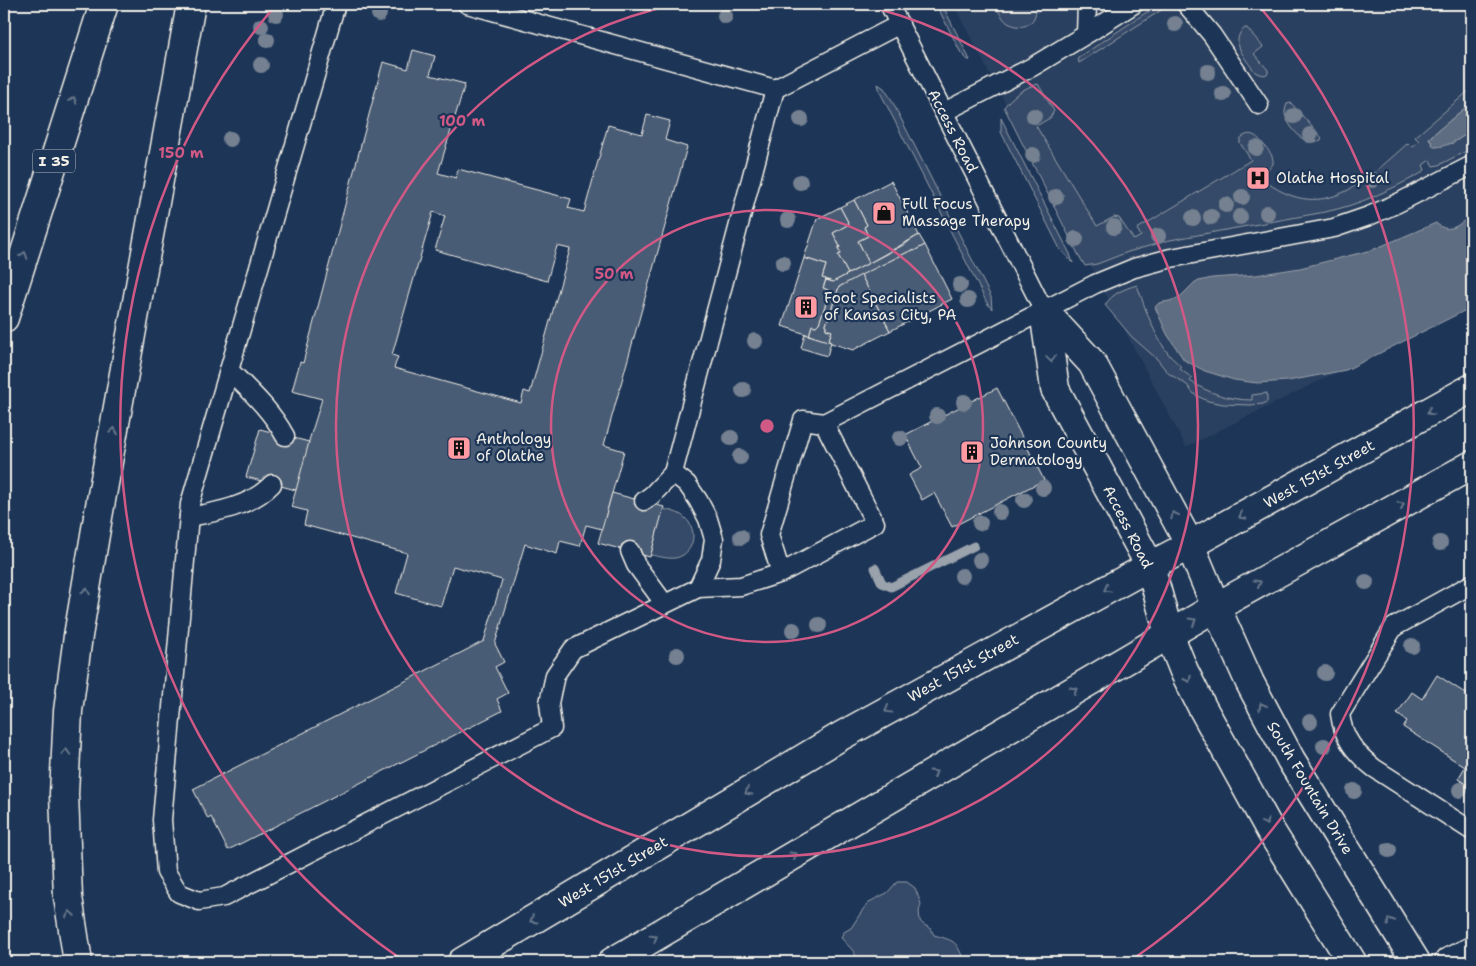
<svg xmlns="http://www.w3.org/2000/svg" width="1476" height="966" font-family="'Shantell Sans',sans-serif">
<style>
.built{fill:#2a4060}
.green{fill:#354a67;stroke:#949ea8}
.water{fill:#5e6d82;stroke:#9aa2ab}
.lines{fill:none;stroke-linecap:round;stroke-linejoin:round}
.stream{stroke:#9aa2ab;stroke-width:9}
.building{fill:#485b74;stroke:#f4f1e8;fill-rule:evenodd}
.lane-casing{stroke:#f4f1e8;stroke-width:21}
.street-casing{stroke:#f4f1e8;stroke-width:31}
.secondary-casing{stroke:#f4f1e8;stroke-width:31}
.highway-casing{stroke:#f4f1e8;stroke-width:31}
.lane{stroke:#1d3557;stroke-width:18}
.street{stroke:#1d3557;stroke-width:28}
.secondary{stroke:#1d3557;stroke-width:28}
.highway{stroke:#1d3557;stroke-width:28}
.tree{fill:#748191}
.oneway{stroke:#68778a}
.ring{fill:none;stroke:#d15985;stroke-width:2.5}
.labels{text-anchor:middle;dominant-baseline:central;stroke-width:4.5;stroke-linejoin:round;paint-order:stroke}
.shield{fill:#1d3557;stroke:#b4b9bc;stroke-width:1}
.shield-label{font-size:14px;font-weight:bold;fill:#f4f1e8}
.street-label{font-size:15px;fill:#f4f1e8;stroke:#1d3557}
.poi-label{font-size:15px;fill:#f4f1e8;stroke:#1d3557;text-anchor:start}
.centre{fill:#d15985;stroke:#1d3557;stroke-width:2.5}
.ring-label{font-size:15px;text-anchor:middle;font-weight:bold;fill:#d15985;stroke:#1d3557;stroke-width:4.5;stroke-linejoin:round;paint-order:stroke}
</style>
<rect width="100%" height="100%" fill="#1d3557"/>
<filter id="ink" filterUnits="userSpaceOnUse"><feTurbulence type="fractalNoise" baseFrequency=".02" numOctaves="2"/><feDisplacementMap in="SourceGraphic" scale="10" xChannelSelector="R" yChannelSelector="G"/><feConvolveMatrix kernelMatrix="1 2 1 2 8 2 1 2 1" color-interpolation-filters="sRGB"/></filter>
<g filter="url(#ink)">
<path class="built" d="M 953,4 L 1472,4 L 1472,305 L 1186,447 Z"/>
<g class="green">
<path d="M 936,4 L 942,4 L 970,60 L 968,60 L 961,53 Z"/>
<path d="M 993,4 L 1036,4 C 1038,22 1025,32 1008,23 C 1003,20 998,9 993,4 Z"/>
<path d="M 1160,7 L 1165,7 L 1163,9 L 1079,63 L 1078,58 L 1147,12 Z"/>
<path d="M 1245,28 L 1247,28 L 1263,47 L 1254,54 L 1268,70 L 1268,73 L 1265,75 L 1259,74 L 1255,72 C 1246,59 1228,41 1245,28 Z"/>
<path d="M 878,84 L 884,88 L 891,99 L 991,297 L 992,309 L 987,303 L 880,92 Z"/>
<path d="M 1038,84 L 1054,111 L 1050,118 L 1036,126 L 1097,226 L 1114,217 L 1119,218 L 1134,240 L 1141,236 L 1137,229 L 1251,160 L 1240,143 L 1240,139 C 1250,129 1258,137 1264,145 C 1269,151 1274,156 1273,164 L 1261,178 C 1321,226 1362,184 1408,143 L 1412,147 L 1419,141 L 1415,137 L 1472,88 L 1472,102 L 1429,138 L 1434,147 L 1453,143 L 1472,130 L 1472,148 L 1439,165 L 1433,166 L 1430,160 L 1423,165 L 1425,170 L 1420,174 C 1390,190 1359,205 1325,212 L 1170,240 L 1128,252 L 1097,264 L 1085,266 L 1078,254 L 1004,107 C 1012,96 1025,87 1038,84 Z"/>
<path d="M 1291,103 L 1322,138 L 1321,140 C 1316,142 1311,143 1306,141 C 1298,137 1284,120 1285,112 C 1285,109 1286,107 1287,104 Z"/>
<path d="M 1001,118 L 1070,254 L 1073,263 L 1060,249 L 1001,132 Z"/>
<path d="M 1137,285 C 1145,308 1154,336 1170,356 C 1174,360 1178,363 1181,367 L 1180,369 L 1192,378 L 1190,381 C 1208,393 1230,400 1252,400 L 1252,395 L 1267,393 L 1267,402 L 1263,404 L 1250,405 L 1223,404 L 1208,401 L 1197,396 L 1193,393 L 1187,385 L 1168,373 L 1157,359 L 1132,337 L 1105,305 C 1113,293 1124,289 1137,285 Z"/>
<path d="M 663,509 C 671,511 679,512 685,518 C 699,530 694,555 675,558 C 667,559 658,556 651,555 Z"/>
<path d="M 897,882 L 907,882 L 915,888 L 921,904 L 919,912 L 920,921 L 924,925 L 930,928 L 934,935 C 958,942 955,941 965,962 L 924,961 L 921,962 L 852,962 L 856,957 C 855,950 845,944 841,937 L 844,932 L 851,928 L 864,908 L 871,901 L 887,893 Z"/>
</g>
<g class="water">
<path d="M 1472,102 L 1472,130 C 1461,138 1449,147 1434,147 L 1429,138 Z"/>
<path d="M 1472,214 L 1472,307 L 1346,370 L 1288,381 L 1257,383 L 1234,380 L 1205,371 L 1184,360 L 1167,334 L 1155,307 L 1159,303 L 1174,300 L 1181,296 L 1195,282 L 1212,278 L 1256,275 L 1300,268 L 1372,250 L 1436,223 C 1450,236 1461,223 1472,214 Z"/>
</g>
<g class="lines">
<path class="stream" d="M 875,568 L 882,583 L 891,587 L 974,546"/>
</g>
<g class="building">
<path d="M 413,50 L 435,56 L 430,75 L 465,84 L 438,173 L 456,178 L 458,169 L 571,199 L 568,208 L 584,212 L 608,125 L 642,134 L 647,115 L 670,121 L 665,140 L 687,147 L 604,445 L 624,451 L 602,529 L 586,525 L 580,546 L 560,541 L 557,554 L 525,544 L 495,644 L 504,662 L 495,667 L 508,693 L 497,699 L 502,711 L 228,850 L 211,817 L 208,819 L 193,789 L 484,641 L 502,580 L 453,566 L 441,606 L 396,593 L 407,553 L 304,525 L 307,511 L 291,507 L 296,490 L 292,489 L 305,443 L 308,444 L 322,399 L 292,391 L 300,362 L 303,363 L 383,62 L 408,69 ZM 433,212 L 445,216 L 435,250 L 547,281 L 557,246 L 570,249 L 530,393 L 524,391 L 521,403 L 394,368 L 398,357 L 392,355 Z"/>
<path d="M 891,181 L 919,235 L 869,263 L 858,241 L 868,236 L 864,227 L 867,225 L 854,200 Z"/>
<path d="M 854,200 L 867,225 L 864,227 L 868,236 L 858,241 L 869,263 L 848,274 L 838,255 L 841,254 L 838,248 L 840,247 L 833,233 L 849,224 L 840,207 Z"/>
<path d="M 840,207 L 849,224 L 833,233 L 840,247 L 838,248 L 841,254 L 838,255 L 848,274 L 833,282 L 822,278 L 826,265 L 804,258 L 817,219 Z"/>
<path d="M 919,235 L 925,245 L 914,251 L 910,251 L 839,287 L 826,325 L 826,329 L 832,331 L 828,342 L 809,335 L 812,325 L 816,326 L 819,323 L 830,291 L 823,288 L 826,280 L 833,282 L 907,243 L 909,241 Z"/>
<path d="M 925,245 L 952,299 L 890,331 L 861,275 L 910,251 L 914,251 Z"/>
<path d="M 804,258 L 826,265 L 822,278 L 826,279 L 823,288 L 830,291 L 819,323 L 816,326 L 812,325 L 809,335 L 782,326 Z"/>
<path d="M 861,275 L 890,331 L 853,350 L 828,342 L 832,331 L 826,329 L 826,325 L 839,287 Z"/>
<path d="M 805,334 L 831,342 L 827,356 L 801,348 Z"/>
<path d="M 997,388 L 1044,480 L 952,527 L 934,493 L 922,500 L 909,475 L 922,468 L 905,435 Z"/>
<path d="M 260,429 L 309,442 L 296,490 L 246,477 Z"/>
<path d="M 612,493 L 664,507 L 650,557 L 598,543 Z"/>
<path d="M 1437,675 L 1468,695 L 1472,695 L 1472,788 L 1458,779 L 1465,767 L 1403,727 L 1407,721 L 1397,714 L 1412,692 L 1422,699 Z"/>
</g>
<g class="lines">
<g class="lane-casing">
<g id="lane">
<path d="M 336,4 L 190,504 L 162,820 L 166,872 L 179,893 L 199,901 L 224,897 L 552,728 L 549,703 L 555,675 L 573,649 L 698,588 L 711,560 L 714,539 L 708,519 L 698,500 L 687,484 L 673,473 L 775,89"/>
<path d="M 467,4 L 775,89 L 900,24"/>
<path d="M 889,4 L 1044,311"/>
<path d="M 1186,4 L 1212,35 L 1259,105"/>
<path d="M 1086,34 L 1087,4"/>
<path d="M 944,112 L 1032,67 L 1095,29 L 1134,4"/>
<path d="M 229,370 C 250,391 271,410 285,436"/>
<path d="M 824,423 L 803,420 L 769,535 L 781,573 L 875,523 L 824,423 L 1095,284 L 1134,268 L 1171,258 L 1334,228 L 1369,216 L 1398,203 L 1472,165"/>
<path d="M 644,501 L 652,495 L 673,473"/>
<path d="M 189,517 C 218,512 251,506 272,484"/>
<path d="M 630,551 L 636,565 L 664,603"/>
<path d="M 1472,584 L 1394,627 L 1340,714 C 1343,738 1355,753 1374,768 L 1472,831"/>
<path d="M 698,588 L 741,586 L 781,573"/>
</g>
</g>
<g class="street-casing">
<g id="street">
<path d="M 1044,311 L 1092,363 L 1190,545 L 1216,607 L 1250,683 L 1291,760 L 1416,962"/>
<path d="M 1044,311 L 1055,389 L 1150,566 L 1169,634 L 1184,671 L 1202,707 L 1270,830 L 1352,962"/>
<path d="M 1449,962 L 1472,951"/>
</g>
</g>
<g class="secondary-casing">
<g id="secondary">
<path d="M 462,962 L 841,736 L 1150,566 L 1190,545 L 1472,388"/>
<path d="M 612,962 L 1216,607 L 1472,465"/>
</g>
</g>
<g class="highway-casing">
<g id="highway">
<path d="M 4,318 L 104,4"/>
<path d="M 78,962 L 68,897 L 64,794 L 68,711 L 78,636 L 98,517 L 191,4"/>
</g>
</g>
<use href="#lane" class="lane"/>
<use href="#street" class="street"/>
<use href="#secondary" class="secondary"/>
<use href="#highway" class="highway"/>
</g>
<g class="tree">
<circle cx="276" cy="14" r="8"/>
<circle cx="379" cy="14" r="8"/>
<circle cx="725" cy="16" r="8"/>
<circle cx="1175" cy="24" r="8"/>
<circle cx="261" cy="26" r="8"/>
<circle cx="267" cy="40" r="8"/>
<circle cx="261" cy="65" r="8"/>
<circle cx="1208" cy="72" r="8"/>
<circle cx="1223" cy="94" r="8"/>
<circle cx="1034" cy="116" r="8"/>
<circle cx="1294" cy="116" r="8"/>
<circle cx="801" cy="119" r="8"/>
<circle cx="1310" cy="135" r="8"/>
<circle cx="230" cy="139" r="8"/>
<circle cx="1256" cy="148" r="8"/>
<circle cx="1033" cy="155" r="8"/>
<circle cx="1372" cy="180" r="8"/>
<circle cx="800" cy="182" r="8"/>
<circle cx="1056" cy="197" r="8"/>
<circle cx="1242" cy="197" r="8"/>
<circle cx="1226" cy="205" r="8"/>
<circle cx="1267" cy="213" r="8"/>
<circle cx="1211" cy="217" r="8"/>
<circle cx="1240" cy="217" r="8"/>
<circle cx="1193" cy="218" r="8"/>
<circle cx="788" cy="220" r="8"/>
<circle cx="1114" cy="227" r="8"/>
<circle cx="1158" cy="236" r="8"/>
<circle cx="1076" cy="239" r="8"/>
<circle cx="783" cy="263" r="8"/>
<circle cx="960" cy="285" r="8"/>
<circle cx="968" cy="300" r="8"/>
<circle cx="755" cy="341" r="8"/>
<circle cx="743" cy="390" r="8"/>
<circle cx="964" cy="402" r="8"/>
<circle cx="937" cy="416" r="8"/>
<circle cx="731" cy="438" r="8"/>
<circle cx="900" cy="438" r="8"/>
<circle cx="740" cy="457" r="8"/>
<circle cx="1043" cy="488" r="8"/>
<circle cx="1024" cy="500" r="8"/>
<circle cx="1000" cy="512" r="8"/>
<circle cx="980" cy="523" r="8"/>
<circle cx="741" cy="537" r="8"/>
<circle cx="1440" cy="543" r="8"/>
<circle cx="980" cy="560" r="8"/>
<circle cx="962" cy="576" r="8"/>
<circle cx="1366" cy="582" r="8"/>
<circle cx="819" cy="625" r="8"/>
<circle cx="793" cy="630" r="8"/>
<circle cx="1412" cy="646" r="8"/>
<circle cx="677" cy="655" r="8"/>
<circle cx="1325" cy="673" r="8"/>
<circle cx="1310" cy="722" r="8"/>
<circle cx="1324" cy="746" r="8"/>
<circle cx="1460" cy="790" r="8"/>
<circle cx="1354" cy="791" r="8"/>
<circle cx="1389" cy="850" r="8"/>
</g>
<defs><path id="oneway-chevron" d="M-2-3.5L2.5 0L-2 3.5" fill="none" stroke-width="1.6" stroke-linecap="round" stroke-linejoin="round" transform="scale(1.25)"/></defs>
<g class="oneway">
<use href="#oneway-chevron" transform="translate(73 100) rotate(-72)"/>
<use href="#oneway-chevron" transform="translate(24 255) rotate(-72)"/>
<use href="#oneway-chevron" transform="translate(1051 359) rotate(82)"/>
<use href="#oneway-chevron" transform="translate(1430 412) rotate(151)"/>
<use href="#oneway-chevron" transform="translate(114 431) rotate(-80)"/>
<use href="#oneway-chevron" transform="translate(1401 505) rotate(-29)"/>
<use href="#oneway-chevron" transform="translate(1174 515) rotate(-118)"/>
<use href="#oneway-chevron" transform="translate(1242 516) rotate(151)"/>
<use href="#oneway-chevron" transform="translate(1258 583) rotate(-29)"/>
<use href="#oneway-chevron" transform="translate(1107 589) rotate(151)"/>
<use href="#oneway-chevron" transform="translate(86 591) rotate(-80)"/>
<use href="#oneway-chevron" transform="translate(1193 621) rotate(-30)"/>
<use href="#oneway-chevron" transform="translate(1188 679) rotate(63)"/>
<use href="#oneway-chevron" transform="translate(1074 690) rotate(-31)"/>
<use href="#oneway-chevron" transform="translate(1262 706) rotate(-118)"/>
<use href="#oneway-chevron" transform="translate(888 710) rotate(151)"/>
<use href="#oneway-chevron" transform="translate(66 752) rotate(-87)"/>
<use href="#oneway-chevron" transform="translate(934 773) rotate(-31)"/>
<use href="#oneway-chevron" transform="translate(748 792) rotate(149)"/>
<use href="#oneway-chevron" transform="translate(1266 822) rotate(61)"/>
<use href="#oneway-chevron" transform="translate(794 855) rotate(-31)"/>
<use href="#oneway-chevron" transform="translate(70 914) rotate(-99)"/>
<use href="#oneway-chevron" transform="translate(533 920) rotate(149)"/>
<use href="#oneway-chevron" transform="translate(1390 921) rotate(-122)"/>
<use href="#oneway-chevron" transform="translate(654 938) rotate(-31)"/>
</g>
</g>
<g class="ring">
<circle cx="767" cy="426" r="216"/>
<path d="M857 4A431 431 0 1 1 677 4"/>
<path d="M401 959A647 647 0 0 1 275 6M1259 6A647 647 0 0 1 1133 959"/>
</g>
<defs>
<g id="hospital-square" transform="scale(1.25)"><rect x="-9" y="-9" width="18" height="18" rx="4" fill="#ff9aa2" stroke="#1d3557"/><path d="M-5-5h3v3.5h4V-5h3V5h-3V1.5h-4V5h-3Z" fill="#111"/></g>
<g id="shop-square" transform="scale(1.25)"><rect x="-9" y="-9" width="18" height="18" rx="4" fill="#ff9aa2" stroke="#1d3557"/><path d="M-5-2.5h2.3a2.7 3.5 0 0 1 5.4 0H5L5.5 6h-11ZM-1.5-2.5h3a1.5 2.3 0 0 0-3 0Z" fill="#111"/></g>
<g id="building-square" transform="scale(1.25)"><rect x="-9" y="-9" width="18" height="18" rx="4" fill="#ff9aa2" stroke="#1d3557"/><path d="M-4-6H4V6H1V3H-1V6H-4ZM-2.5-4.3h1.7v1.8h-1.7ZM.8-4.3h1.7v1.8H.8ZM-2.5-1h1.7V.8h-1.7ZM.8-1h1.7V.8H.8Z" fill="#111"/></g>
</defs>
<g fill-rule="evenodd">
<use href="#hospital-square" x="1258" y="178"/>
<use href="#shop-square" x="884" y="213"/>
<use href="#building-square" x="806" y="307"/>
<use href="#building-square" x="459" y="448"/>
<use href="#building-square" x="972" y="452"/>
</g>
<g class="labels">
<rect class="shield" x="33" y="149.5" width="42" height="23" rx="4"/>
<g class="shield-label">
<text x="54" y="161">I 35</text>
</g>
<g class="street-label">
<text transform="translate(953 131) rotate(63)">Access Road</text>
<text transform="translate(1319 474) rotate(-29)">West 151st Street</text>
<text transform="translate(1128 527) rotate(63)">Access Road</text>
<text transform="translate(963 668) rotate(-29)">West 151st Street</text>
<text transform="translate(1310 788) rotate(59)">South Fountain Drive</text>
<text transform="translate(613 872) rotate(-31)">West 151st Street</text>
</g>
<g class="poi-label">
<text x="1276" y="178">Olathe Hospital</text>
<text x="902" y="204">Full Focus<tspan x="902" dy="17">Massage Therapy</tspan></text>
<text x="824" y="298">Foot Specialists<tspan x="824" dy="17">of Kansas City, PA</tspan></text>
<text x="476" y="439">Anthology<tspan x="476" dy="17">of Olathe</tspan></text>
<text x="990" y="443">Johnson County<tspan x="990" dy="17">Dermatology</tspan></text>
</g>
</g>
<circle cx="767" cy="426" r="8" class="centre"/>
<g class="ring-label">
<text x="462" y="126">100 m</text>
<text x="181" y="158">150 m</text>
<text x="614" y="279">50 m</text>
</g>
<rect width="1476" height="966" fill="none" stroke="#1d3557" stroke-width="20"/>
<rect x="10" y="10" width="1456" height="946" fill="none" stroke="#f4f1e8" stroke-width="2" filter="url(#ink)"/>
</svg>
